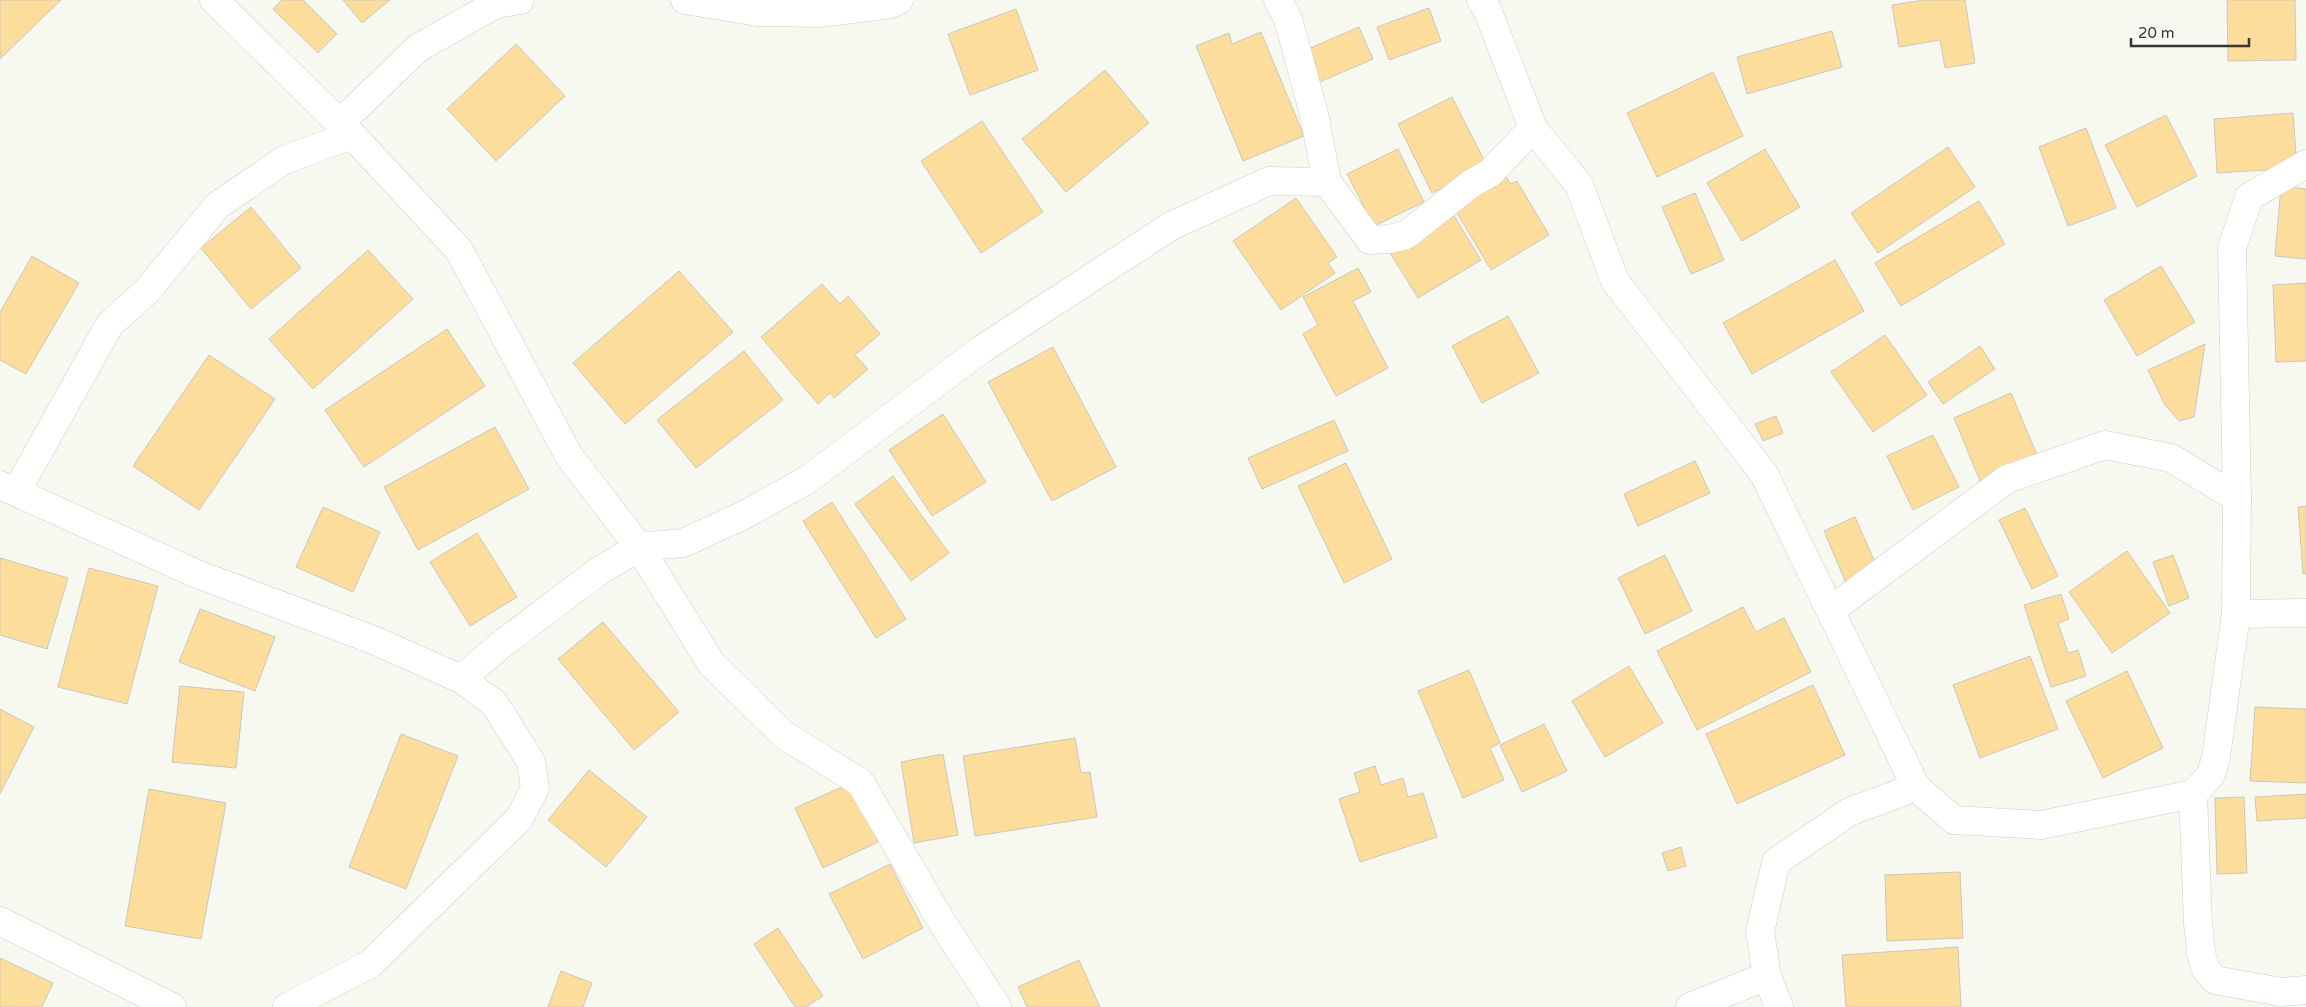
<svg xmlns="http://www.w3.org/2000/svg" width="2306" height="1007" font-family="'Varela Round',sans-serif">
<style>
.building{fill:#fddd9c;stroke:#cbc7bf}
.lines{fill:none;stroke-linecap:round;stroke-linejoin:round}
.minor-casing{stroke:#cdcfc7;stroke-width:29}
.minor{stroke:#fff;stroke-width:28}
</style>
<rect width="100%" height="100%" fill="#f7f9f0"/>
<g class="building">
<path d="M 0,0 L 61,0 L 0,59 Z"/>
<path d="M 282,0 L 303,0 L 337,34 L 318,53 L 273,9 Z"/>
<path d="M 343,0 L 390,0 L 362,23 Z"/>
<path d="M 1924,0 L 1965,0 L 1975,63 L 1945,68 L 1940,40 L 1899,47 L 1892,5 Z"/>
<path d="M 2227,0 L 2295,0 L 2296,60 L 2228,61 Z"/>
<path d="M 1429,8 L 1441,41 L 1389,60 L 1377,27 Z"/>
<path d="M 1016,9 L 1038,70 L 970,95 L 948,34 Z"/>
<path d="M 1359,27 L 1373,59 L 1315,84 L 1301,52 Z"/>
<path d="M 1832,31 L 1842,67 L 1747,94 L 1737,57 Z"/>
<path d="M 1261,32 L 1304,136 L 1243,161 L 1196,46 L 1229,33 L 1232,44 Z"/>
<path d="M 516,44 L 565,96 L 496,161 L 447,109 Z"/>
<path d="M 1105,70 L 1149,123 L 1066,192 L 1022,139 Z"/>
<path d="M 1713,72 L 1743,136 L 1657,177 L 1627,113 Z"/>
<path d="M 1452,97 L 1487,166 L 1432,193 L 1398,124 Z"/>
<path d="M 2293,113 L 2297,168 L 2217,173 L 2214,119 Z"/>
<path d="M 2166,115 L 2197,176 L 2137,207 L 2105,145 Z"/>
<path d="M 982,121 L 1043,212 L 981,253 L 921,161 Z"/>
<path d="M 2086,128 L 2116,208 L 2068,226 L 2039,147 Z"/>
<path d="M 1948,147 L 1975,187 L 1878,253 L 1851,213 Z"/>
<path d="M 1398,149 L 1424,202 L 1374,226 L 1347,174 Z"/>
<path d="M 1765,149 L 1800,207 L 1742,241 L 1707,183 Z"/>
<path d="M 1506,177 L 1511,184 L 1517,181 L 1549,235 L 1491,270 L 1454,208 Z"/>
<path d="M 2281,186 L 2306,189 L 2306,259 L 2275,256 Z"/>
<path d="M 1695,193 L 1724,260 L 1691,274 L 1662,207 Z"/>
<path d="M 1296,198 L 1337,257 L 1328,263 L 1335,273 L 1281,310 L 1233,241 Z"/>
<path d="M 1979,201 L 2005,244 L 1901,306 L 1875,263 Z"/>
<path d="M 251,207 L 301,268 L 251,309 L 201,248 Z"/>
<path d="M 1453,214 L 1481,260 L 1418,298 L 1390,253 Z"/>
<path d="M 368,250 L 413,299 L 313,389 L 269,339 Z"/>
<path d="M 32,256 L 79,283 L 26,374 L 0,360 L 0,312 Z"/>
<path d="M 1835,260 L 1864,311 L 1752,374 L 1723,323 Z"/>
<path d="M 2161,266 L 2195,322 L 2137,356 L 2104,300 Z"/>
<path d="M 1358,268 L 1371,292 L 1353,301 L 1388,368 L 1336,396 L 1303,334 L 1318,325 L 1303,297 Z"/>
<path d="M 679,271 L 733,332 L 625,424 L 573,363 Z"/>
<path d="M 2306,283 L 2306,361 L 2276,362 L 2273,285 Z"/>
<path d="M 822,284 L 840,304 L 848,296 L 880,334 L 855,355 L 868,369 L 834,398 L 830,393 L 818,404 L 761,337 Z"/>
<path d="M 1508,316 L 1539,373 L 1482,403 L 1452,346 Z"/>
<path d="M 447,329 L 485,386 L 364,467 L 325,410 Z"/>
<path d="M 1885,335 L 1927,395 L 1873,432 L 1831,372 Z"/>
<path d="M 2205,344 L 2194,417 L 2179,421 L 2165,405 L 2148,370 Z"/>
<path d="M 1980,346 L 1995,369 L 1943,404 L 1928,382 Z"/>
<path d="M 1053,347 L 1116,467 L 1052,501 L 988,382 Z"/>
<path d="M 744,351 L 783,400 L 696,468 L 657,420 Z"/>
<path d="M 209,355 L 275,399 L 199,510 L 133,466 Z"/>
<path d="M 2011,393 L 2038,457 L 1980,481 L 1954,418 Z"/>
<path d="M 943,414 L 986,482 L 932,516 L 889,450 Z"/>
<path d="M 1776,416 L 1783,433 L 1763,441 L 1755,424 Z"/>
<path d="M 1334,420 L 1348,451 L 1262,489 L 1248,458 Z"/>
<path d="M 495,427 L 529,489 L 418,550 L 384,487 Z"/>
<path d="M 1933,435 L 1959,487 L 1913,510 L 1887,456 Z"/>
<path d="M 1695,461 L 1710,493 L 1638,526 L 1624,494 Z"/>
<path d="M 1346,463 L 1392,559 L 1344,583 L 1298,486 Z"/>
<path d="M 893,476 L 949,553 L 911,581 L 855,504 Z"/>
<path d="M 832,502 L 906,619 L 876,638 L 803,521 Z"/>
<path d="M 2306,506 L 2306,574 L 2303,574 L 2298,507 Z"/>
<path d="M 323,507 L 380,532 L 353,592 L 296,567 Z"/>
<path d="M 2025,508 L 2058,576 L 2032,589 L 1999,520 Z"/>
<path d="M 1855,517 L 1878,569 L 1846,583 L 1824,531 Z"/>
<path d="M 477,533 L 517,597 L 470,626 L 430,562 Z"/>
<path d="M 2127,551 L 2170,613 L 2112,653 L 2069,592 Z"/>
<path d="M 1665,555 L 1692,611 L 1645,634 L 1618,578 Z"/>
<path d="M 2173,555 L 2189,598 L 2169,606 L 2153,562 Z"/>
<path d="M 0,558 L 68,578 L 47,649 L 0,635 Z"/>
<path d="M 89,568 L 158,586 L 127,704 L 58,687 Z"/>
<path d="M 2061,594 L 2069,619 L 2058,623 L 2068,653 L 2078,650 L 2086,676 L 2051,687 L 2024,605 Z"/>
<path d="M 1743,607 L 1756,632 L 1784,618 L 1811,672 L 1697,730 L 1657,651 Z"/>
<path d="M 200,609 L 275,637 L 255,691 L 179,662 Z"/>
<path d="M 603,622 L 679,712 L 634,750 L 558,659 Z"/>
<path d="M 2030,656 L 2058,729 L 1980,758 L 1953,685 Z"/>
<path d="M 1629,666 L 1663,723 L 1605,757 L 1572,701 Z"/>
<path d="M 1469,670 L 1500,743 L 1490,748 L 1504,780 L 1463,798 L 1418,691 Z"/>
<path d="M 2127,671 L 2163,748 L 2103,778 L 2066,701 Z"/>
<path d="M 1813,685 L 1845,755 L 1737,804 L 1706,734 Z"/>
<path d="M 180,686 L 244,692 L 236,768 L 172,762 Z"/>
<path d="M 2255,707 L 2306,709 L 2306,783 L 2250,781 Z"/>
<path d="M 0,709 L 34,727 L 0,794 Z"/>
<path d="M 1544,724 L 1567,771 L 1522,792 L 1500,745 Z"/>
<path d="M 401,734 L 458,756 L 406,889 L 349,867 Z"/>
<path d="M 1075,738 L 1081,773 L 1090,772 L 1097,817 L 975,836 L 963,756 Z"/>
<path d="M 943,754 L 958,835 L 914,843 L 901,762 Z"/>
<path d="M 1375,766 L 1381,785 L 1403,778 L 1408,797 L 1423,793 L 1437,837 L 1360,862 L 1339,799 L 1360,792 L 1354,773 Z"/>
<path d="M 589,770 L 647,817 L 606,867 L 548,820 Z"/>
<path d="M 851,783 L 878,842 L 823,868 L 795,808 Z"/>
<path d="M 149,789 L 226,803 L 201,939 L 125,926 Z"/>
<path d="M 2306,794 L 2306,818 L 2257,821 L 2255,797 Z"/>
<path d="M 2244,797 L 2247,873 L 2217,874 L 2215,798 Z"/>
<path d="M 1681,847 L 1686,866 L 1668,871 L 1662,853 Z"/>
<path d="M 890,864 L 923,928 L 863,959 L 829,894 Z"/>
<path d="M 1960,872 L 1963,938 L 1887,941 L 1885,875 Z"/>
<path d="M 778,928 L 823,996 L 806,1007 L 795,1007 L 754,944 Z"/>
<path d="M 1958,947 L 1961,1007 L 1846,1007 L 1842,955 Z"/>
<path d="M 0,958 L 53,983 L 42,1007 L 0,1007 Z"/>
<path d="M 1079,960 L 1100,1007 L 1027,1007 L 1018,987 Z"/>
<path d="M 561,971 L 592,983 L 583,1007 L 548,1007 Z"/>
</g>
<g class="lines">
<g class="minor-casing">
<g id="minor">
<path d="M 214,0 L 352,135 L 459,250 L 569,456 L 639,547 L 711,663 L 784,735 L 860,782 L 943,924 L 997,1007"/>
<path d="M 685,0 L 758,12 L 821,13 L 891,4 L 899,0"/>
<path d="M 1278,0 L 1288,19 L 1314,114 L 1327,182 L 1370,240 L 1389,239 L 1406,235 L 1472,183 L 1490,173 L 1533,128"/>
<path d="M 1481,0 L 1487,9 L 1533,128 L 1579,185 L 1615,281 L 1764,474 L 1916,787 L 1954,820 L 2041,825 L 2193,794 L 2198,923 L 2201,953 L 2206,970 L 2215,980 L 2281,992 L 2306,990"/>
<path d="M 340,123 L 418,48 L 496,4 L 520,0"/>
<path d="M 0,485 L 197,574 L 376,641 L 461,679 L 494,703 L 531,762 L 535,788 L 519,819 L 370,964 L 287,1007"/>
<path d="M 16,492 L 110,324 L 146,292 L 218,205 L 284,160 L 352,135"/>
<path d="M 1831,610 L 2007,479 L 2105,445 L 2171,458 L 2237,498"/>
<path d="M 2236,614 L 2306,613"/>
<path d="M 461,679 L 502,644 L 599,571 L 639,547 L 683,543 L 744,515 L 807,480 L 979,351 L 1171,226 L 1269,181 L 1327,182"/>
<path d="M 2193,794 L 2211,775 L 2216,757 L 2236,614 L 2237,498 L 2232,248 L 2249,197 L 2306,164"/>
<path d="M 0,921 L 172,1007"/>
<path d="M 1767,976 L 1779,1007"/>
<path d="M 1690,1007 L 1767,976 L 1760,932 L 1776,862 L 1849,812 L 1916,787"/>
</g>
</g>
<use href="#minor" class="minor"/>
</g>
<path d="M2131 38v8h118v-8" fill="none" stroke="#373734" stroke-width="2.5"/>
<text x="2138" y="38" font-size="15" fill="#373734" stroke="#f7f9f0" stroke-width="4" paint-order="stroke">20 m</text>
</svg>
